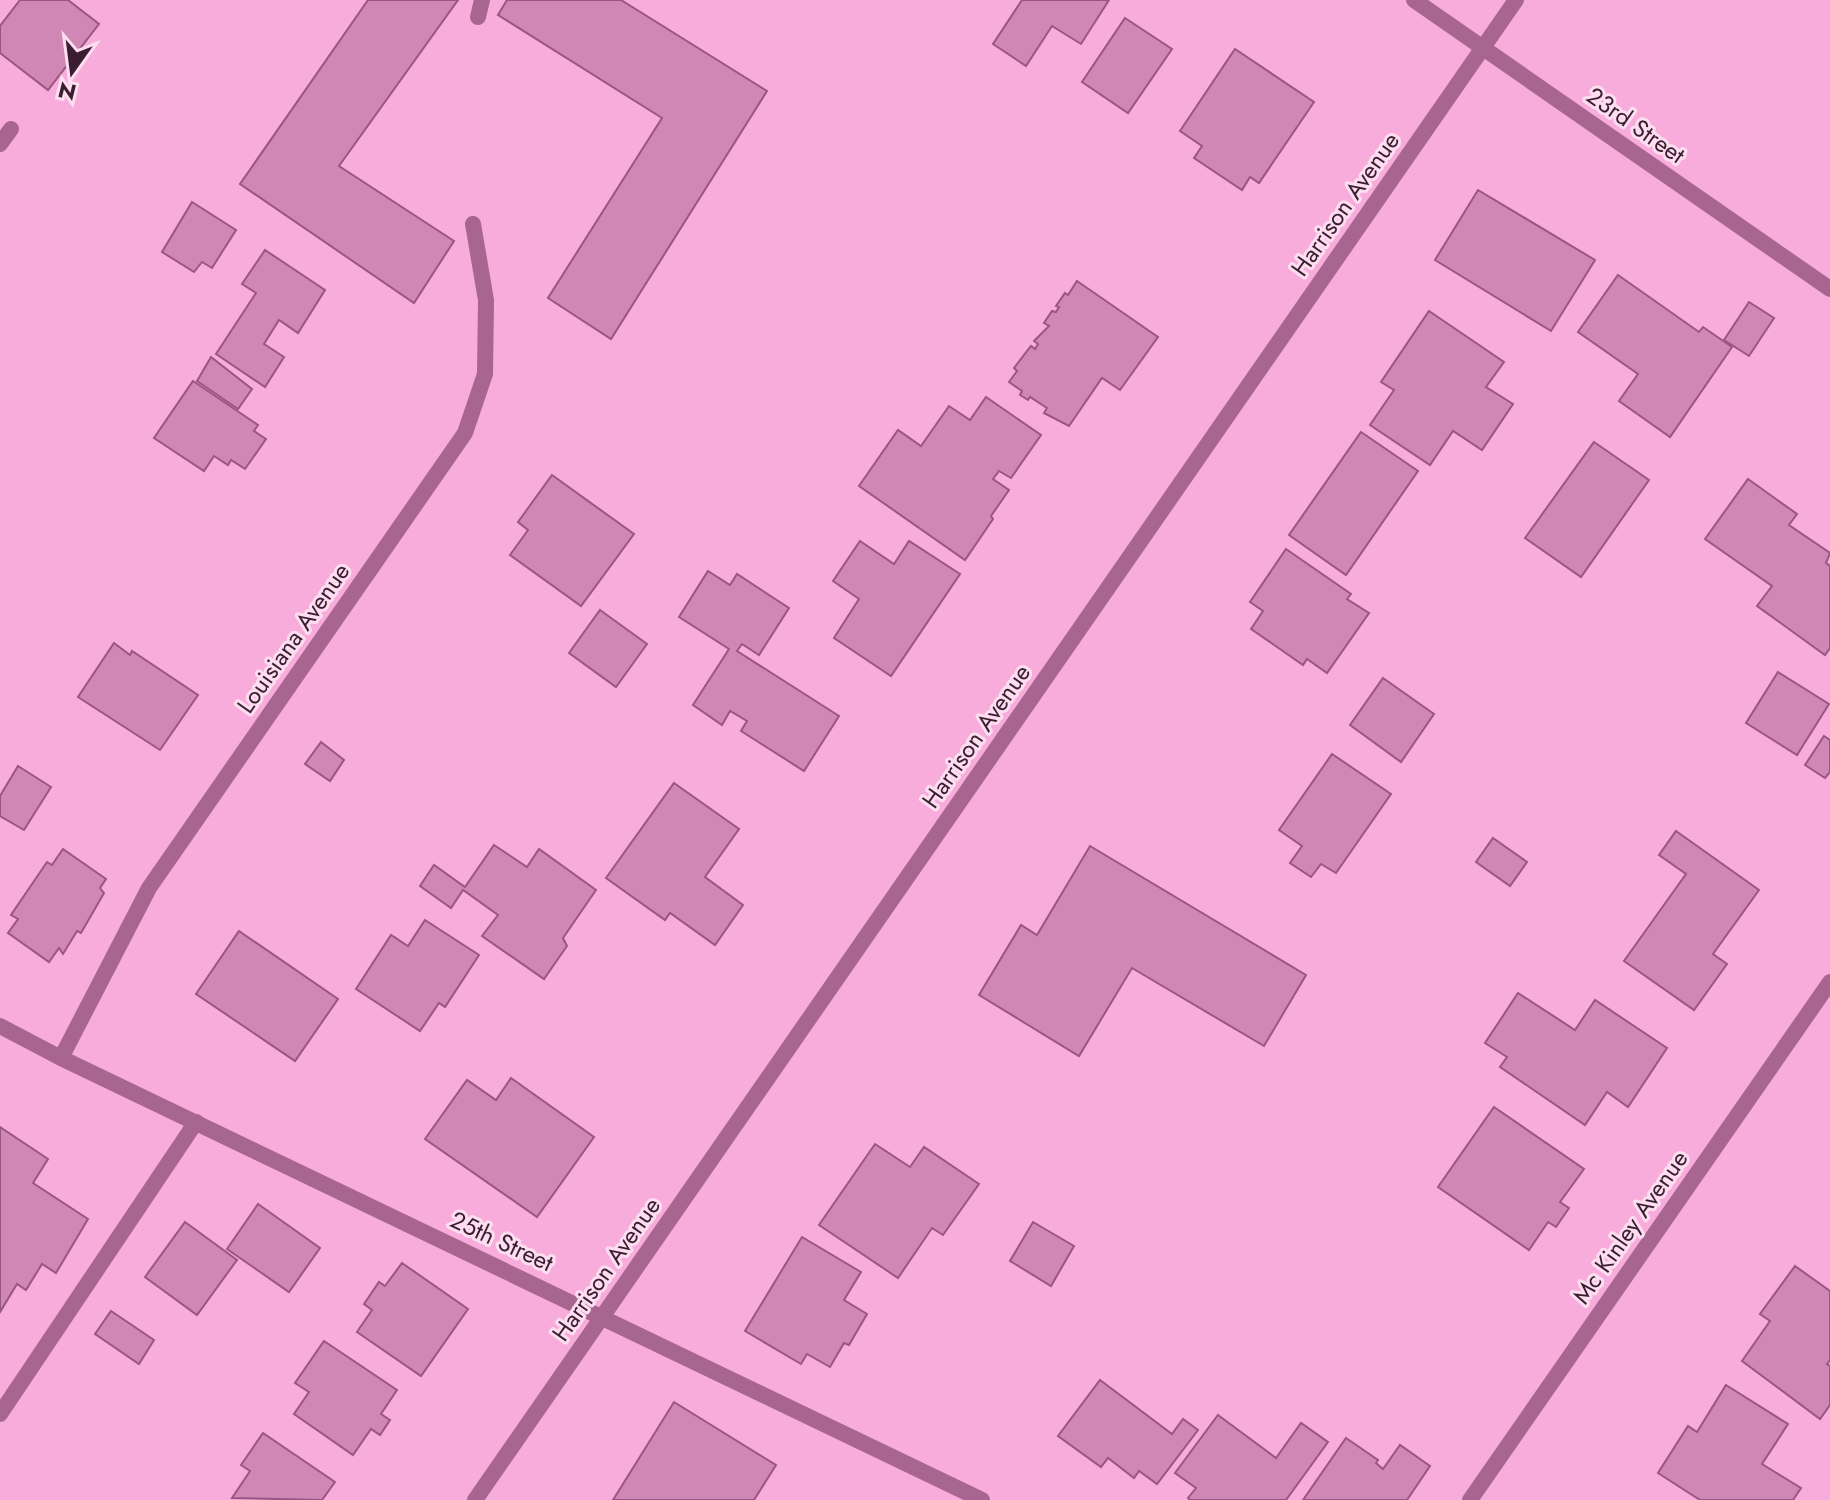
<svg xmlns="http://www.w3.org/2000/svg" width="1830" height="1500" font-family="Jost,sans-serif">
<style>
.building{fill:#d087b5;stroke:#9a5682;stroke-width:2}
.lines{fill:none;stroke-linecap:round;stroke-linejoin:round}
.service{stroke:#a7658f;stroke-width:16}
.minor{stroke:#a7658f;stroke-width:16}
.labels{text-anchor:middle;dominant-baseline:central;stroke-width:6;stroke-linejoin:round;paint-order:stroke}
.street-label{font-size:24px;fill:#3a1d30;stroke:#fdddf0}
</style>
<rect width="100%" height="100%" fill="#f8acdb"/>
<g class="building">
<path d="M 20,0 L 68,0 L 99,24 L 48,90 L 0,53 L 0,26 Z"/>
<path d="M 368,0 L 458,0 L 339,166 L 454,241 L 414,303 L 240,184 Z"/>
<path d="M 507,0 L 621,0 L 767,91 L 611,339 L 548,298 L 662,118 L 498,15 Z"/>
<path d="M 1022,0 L 1109,0 L 1081,44 L 1052,26 L 1026,66 L 993,44 Z"/>
<path d="M 1125,18 L 1172,49 L 1128,113 L 1082,82 Z"/>
<path d="M 1235,49 L 1314,102 L 1259,183 L 1250,177 L 1242,190 L 1194,158 L 1202,146 L 1180,131 Z"/>
<path d="M 1478,190 L 1595,260 L 1551,331 L 1435,260 Z"/>
<path d="M 192,202 L 236,230 L 212,268 L 202,262 L 194,272 L 162,252 Z"/>
<path d="M 265,250 L 325,290 L 298,333 L 279,320 L 264,344 L 284,357 L 265,387 L 216,354 L 256,293 L 242,284 Z"/>
<path d="M 1618,275 L 1699,332 L 1703,327 L 1732,347 L 1670,437 L 1619,401 L 1638,374 L 1578,332 Z"/>
<path d="M 1077,281 L 1158,337 L 1120,390 L 1102,378 L 1069,426 L 1044,413 L 1047,408 L 1030,397 L 1028,400 L 1020,395 L 1022,391 L 1009,382 L 1017,371 L 1014,368 L 1031,346 L 1035,349 L 1038,344 L 1034,341 L 1049,326 L 1044,323 L 1052,311 L 1056,312 L 1059,307 L 1056,306 L 1065,293 L 1068,295 Z"/>
<path d="M 1749,302 L 1774,318 L 1749,356 L 1724,340 Z"/>
<path d="M 1429,311 L 1504,362 L 1486,387 L 1513,404 L 1482,450 L 1453,431 L 1430,465 L 1370,425 L 1394,390 L 1381,382 Z"/>
<path d="M 211,357 L 252,389 L 238,409 L 197,381 Z"/>
<path d="M 193,381 L 258,425 L 254,431 L 266,439 L 245,469 L 231,460 L 228,465 L 214,456 L 204,471 L 154,438 Z"/>
<path d="M 986,397 L 1041,435 L 1011,478 L 999,471 L 993,479 L 1009,490 L 991,516 L 993,519 L 965,560 L 859,486 L 898,430 L 921,446 L 949,406 L 970,420 Z"/>
<path d="M 1361,432 L 1418,471 L 1346,575 L 1289,535 Z"/>
<path d="M 1594,442 L 1649,480 L 1581,577 L 1525,538 Z"/>
<path d="M 552,475 L 634,534 L 581,606 L 510,555 L 528,530 L 518,522 Z"/>
<path d="M 1748,479 L 1797,514 L 1789,525 L 1830,553 L 1826,563 L 1830,566 L 1830,648 L 1825,655 L 1757,606 L 1772,586 L 1705,539 Z"/>
<path d="M 860,541 L 894,564 L 909,541 L 960,574 L 891,676 L 834,638 L 859,599 L 833,581 Z"/>
<path d="M 1286,549 L 1351,594 L 1347,599 L 1369,613 L 1327,673 L 1307,659 L 1303,665 L 1251,629 L 1263,611 L 1250,602 Z"/>
<path d="M 708,571 L 730,585 L 737,574 L 789,608 L 759,655 L 742,644 L 737,651 L 839,716 L 804,771 L 741,731 L 747,721 L 730,711 L 722,725 L 693,705 L 729,649 L 679,617 Z"/>
<path d="M 600,610 L 647,644 L 616,687 L 569,653 Z"/>
<path d="M 114,643 L 130,655 L 132,651 L 198,695 L 160,750 L 78,697 Z"/>
<path d="M 1778,672 L 1829,704 L 1797,755 L 1746,723 Z"/>
<path d="M 1383,678 L 1434,714 L 1401,762 L 1350,725 Z"/>
<path d="M 1824,736 L 1830,740 L 1830,772 L 1825,778 L 1805,765 Z"/>
<path d="M 321,742 L 344,760 L 330,781 L 305,764 Z"/>
<path d="M 1332,754 L 1391,794 L 1336,873 L 1321,864 L 1311,877 L 1290,863 L 1302,846 L 1279,830 Z"/>
<path d="M 18,766 L 51,787 L 24,830 L 0,816 L 0,796 Z"/>
<path d="M 674,783 L 739,829 L 705,877 L 743,905 L 715,945 L 670,913 L 665,920 L 606,878 Z"/>
<path d="M 1676,831 L 1759,890 L 1713,954 L 1727,964 L 1694,1010 L 1624,961 L 1686,874 L 1659,855 Z"/>
<path d="M 1493,838 L 1527,862 L 1510,886 L 1476,862 Z"/>
<path d="M 494,845 L 527,867 L 539,849 L 596,890 L 563,938 L 567,946 L 544,979 L 482,936 L 498,915 L 463,890 L 451,908 L 420,886 L 434,865 L 465,887 Z"/>
<path d="M 1090,846 L 1306,975 L 1264,1046 L 1132,968 L 1079,1056 L 979,995 L 1021,925 L 1037,935 Z"/>
<path d="M 63,849 L 106,879 L 100,888 L 104,893 L 81,933 L 77,931 L 63,954 L 59,948 L 49,962 L 8,933 L 18,919 L 11,915 L 47,862 L 52,865 Z"/>
<path d="M 425,920 L 479,955 L 445,1007 L 439,1003 L 420,1031 L 356,989 L 391,935 L 408,946 Z"/>
<path d="M 239,931 L 338,999 L 295,1061 L 196,994 Z"/>
<path d="M 1518,993 L 1575,1030 L 1595,1000 L 1667,1048 L 1628,1107 L 1607,1092 L 1585,1125 L 1500,1067 L 1507,1057 L 1485,1043 Z"/>
<path d="M 511,1078 L 594,1137 L 537,1217 L 425,1139 L 467,1080 L 496,1100 Z"/>
<path d="M 1494,1107 L 1584,1169 L 1560,1202 L 1569,1208 L 1556,1227 L 1548,1222 L 1529,1250 L 1438,1187 Z"/>
<path d="M 0,1127 L 48,1159 L 33,1183 L 88,1219 L 56,1273 L 42,1264 L 26,1290 L 17,1284 L 0,1312 Z"/>
<path d="M 875,1144 L 910,1167 L 924,1147 L 979,1184 L 943,1235 L 932,1228 L 898,1278 L 819,1225 Z"/>
<path d="M 258,1204 L 320,1248 L 289,1292 L 227,1249 Z"/>
<path d="M 185,1222 L 237,1260 L 197,1315 L 145,1277 Z"/>
<path d="M 1033,1222 L 1074,1246 L 1051,1286 L 1010,1261 Z"/>
<path d="M 802,1237 L 861,1272 L 844,1300 L 867,1314 L 849,1345 L 844,1343 L 830,1367 L 807,1354 L 801,1364 L 745,1331 Z"/>
<path d="M 402,1263 L 468,1309 L 421,1376 L 357,1332 L 372,1310 L 364,1304 L 379,1282 L 385,1286 Z"/>
<path d="M 1795,1266 L 1830,1291 L 1830,1360 L 1827,1364 L 1830,1366 L 1830,1405 L 1820,1419 L 1742,1361 L 1770,1321 L 1760,1314 Z"/>
<path d="M 111,1311 L 154,1340 L 139,1364 L 95,1334 Z"/>
<path d="M 324,1341 L 397,1390 L 381,1414 L 390,1420 L 380,1435 L 371,1429 L 353,1455 L 294,1414 L 309,1392 L 295,1383 Z"/>
<path d="M 1100,1380 L 1172,1434 L 1183,1419 L 1198,1430 L 1157,1484 L 1139,1471 L 1134,1478 L 1108,1458 L 1101,1467 L 1058,1436 Z"/>
<path d="M 1726,1385 L 1788,1424 L 1762,1464 L 1801,1488 L 1793,1500 L 1700,1500 L 1658,1473 L 1688,1426 L 1697,1432 Z"/>
<path d="M 674,1402 L 776,1465 L 754,1500 L 613,1500 Z"/>
<path d="M 1218,1415 L 1276,1458 L 1301,1423 L 1328,1442 L 1286,1500 L 1190,1500 L 1188,1498 L 1196,1488 L 1175,1473 Z"/>
<path d="M 263,1433 L 335,1482 L 322,1500 L 232,1498 L 250,1471 L 241,1465 Z"/>
<path d="M 1346,1438 L 1378,1460 L 1376,1463 L 1383,1469 L 1400,1445 L 1430,1466 L 1407,1500 L 1303,1500 Z"/>
</g>
<g class="lines">
<g class="service">
<path d="M 478,17 L 482,0"/>
<path d="M 0,1414 L 196,1122"/>
</g>
<g class="minor">
<path d="M 1414,0 L 1830,289"/>
<path d="M 0,144 L 11,129"/>
<path d="M 0,1026 L 61,1058 L 982,1500"/>
<path d="M 61,1058 L 149,888 L 465,433 L 485,374 L 486,300 L 473,224"/>
<path d="M 475,1500 L 1516,0"/>
<path d="M 1470,1500 L 1830,982"/>
</g>
</g>
<g class="labels">
<g class="street-label">
<text transform="translate(1636 125) rotate(35)">23rd Street</text>
<text transform="translate(1345 204) rotate(-55)">Harrison Avenue</text>
<text transform="translate(293 638) rotate(-55)">Louisiana Avenue</text>
<text transform="translate(976 736) rotate(-55)">Harrison Avenue</text>
<text transform="translate(1630 1227) rotate(-55)">Mc Kinley Avenue</text>
<text transform="translate(502 1241) rotate(25)">25th Street</text>
<text transform="translate(606 1269) rotate(-55)">Harrison Avenue</text>
</g>
</g>
<g transform="translate(72 72) rotate(194)" stroke="#fdddf0" stroke-width="6" paint-order="stroke">
<path d="M0-6L14 30L0 20L-14 30Z" fill="#3a1d30"/>
<text y="-12" font-size="22" font-weight="bold" text-anchor="middle" fill="#3a1d30">N</text>
</g>
</svg>
